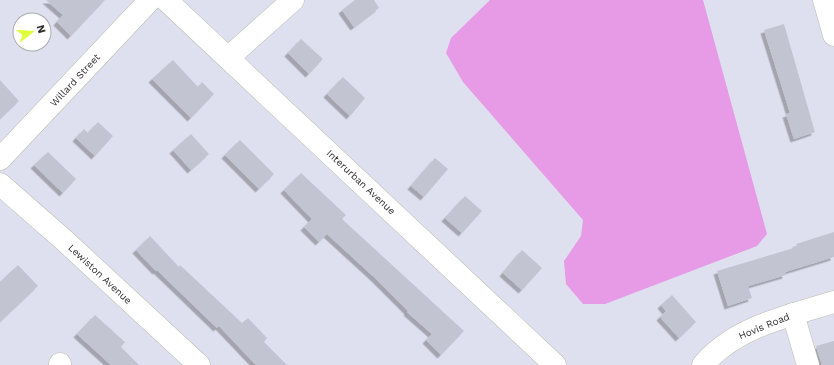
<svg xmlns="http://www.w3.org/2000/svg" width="834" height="365" font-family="'Work Sans',sans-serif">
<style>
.green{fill:#e79ae6}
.building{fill:#c3c4d1;filter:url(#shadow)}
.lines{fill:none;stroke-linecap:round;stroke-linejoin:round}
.minor-casing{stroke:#bbbdaf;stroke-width:23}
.minor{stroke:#fff;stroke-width:22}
.labels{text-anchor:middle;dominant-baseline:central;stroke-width:3;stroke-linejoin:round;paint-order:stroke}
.street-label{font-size:10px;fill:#2d2d2d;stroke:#fff}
</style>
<defs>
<filter id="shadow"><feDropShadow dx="-3.5" dy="3.5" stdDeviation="0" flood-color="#0004"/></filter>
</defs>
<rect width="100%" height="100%" fill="#dfe0ef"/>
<path class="green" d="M 490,0 L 703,0 L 767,234 L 757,246 L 605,304 L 583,304 L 566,284 L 564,261 L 581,236 L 583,220 L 463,82 L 446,53 L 451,38 Z"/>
<g class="building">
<path d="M 46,0 L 105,0 L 71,36 L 57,22 L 63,15 Z"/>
<path d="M 355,0 L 374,0 L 379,8 L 354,27 L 342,10 Z"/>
<path d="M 784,24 L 815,132 L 794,139 L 786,114 L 790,113 L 764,30 Z"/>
<path d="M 301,39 L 323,59 L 309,74 L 288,53 Z"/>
<path d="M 173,60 L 198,87 L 202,82 L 214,94 L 191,118 L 152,79 Z"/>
<path d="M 343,77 L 365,98 L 350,116 L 327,94 Z"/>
<path d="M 0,80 L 19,101 L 0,119 Z"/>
<path d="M 98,122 L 113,136 L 95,156 L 76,138 L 84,129 L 88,133 Z"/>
<path d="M 191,134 L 209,154 L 191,170 L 173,150 Z"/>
<path d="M 240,140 L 274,174 L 259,189 L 225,155 Z"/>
<path d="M 48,152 L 76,179 L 63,193 L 34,165 Z"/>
<path d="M 435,158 L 448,169 L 424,197 L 411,186 Z"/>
<path d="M 301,173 L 346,215 L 342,219 L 464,331 L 441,355 L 426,340 L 432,334 L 407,312 L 408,311 L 374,277 L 327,234 L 319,242 L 304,227 L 312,219 L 284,190 Z"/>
<path d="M 465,196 L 482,211 L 462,233 L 445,218 Z"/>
<path d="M 834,232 L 834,257 L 785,272 L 786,275 L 748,286 L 752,298 L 728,306 L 717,271 L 797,247 L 796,244 Z"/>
<path d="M 150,236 L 179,267 L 180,265 L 242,323 L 248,318 L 267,338 L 264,342 L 287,365 L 256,365 L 219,326 L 217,328 L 157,270 L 156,271 L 136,250 Z"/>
<path d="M 522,250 L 542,268 L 522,290 L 503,273 Z"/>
<path d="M 18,265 L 38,286 L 0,322 L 0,282 Z"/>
<path d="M 672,295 L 696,322 L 679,338 L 660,317 L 666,311 L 661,305 Z"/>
<path d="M 95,315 L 125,342 L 121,347 L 139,365 L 111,365 L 77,334 Z"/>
<path d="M 834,341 L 834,365 L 822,365 L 816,346 Z"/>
</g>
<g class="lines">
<g class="minor-casing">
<g id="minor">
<path d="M 166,0 L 555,365"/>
<path d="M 824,0 L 834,35"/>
<path d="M 228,58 L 293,0"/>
<path d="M 0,159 L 150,0"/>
<path d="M 0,184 L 65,241 L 199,365"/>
<path d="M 793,314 L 808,365"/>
<path d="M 60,365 L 60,364"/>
<path d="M 703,365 C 735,327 788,316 834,302"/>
</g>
</g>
<use href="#minor" class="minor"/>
</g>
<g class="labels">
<g class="street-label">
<text transform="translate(75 80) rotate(-47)">Willard Street</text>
<text transform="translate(361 182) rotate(43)">Interurban Avenue</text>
<text transform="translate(100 274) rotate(43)">Lewiston Avenue</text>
<text transform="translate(764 326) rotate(-22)">Hovis Road</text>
</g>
</g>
<g transform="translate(32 32) rotate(73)"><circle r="19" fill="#ffffff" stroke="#ababab"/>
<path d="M0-3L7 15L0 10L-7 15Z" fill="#e0ff3c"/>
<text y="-6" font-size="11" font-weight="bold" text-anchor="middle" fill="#2d2d2d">N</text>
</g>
</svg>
